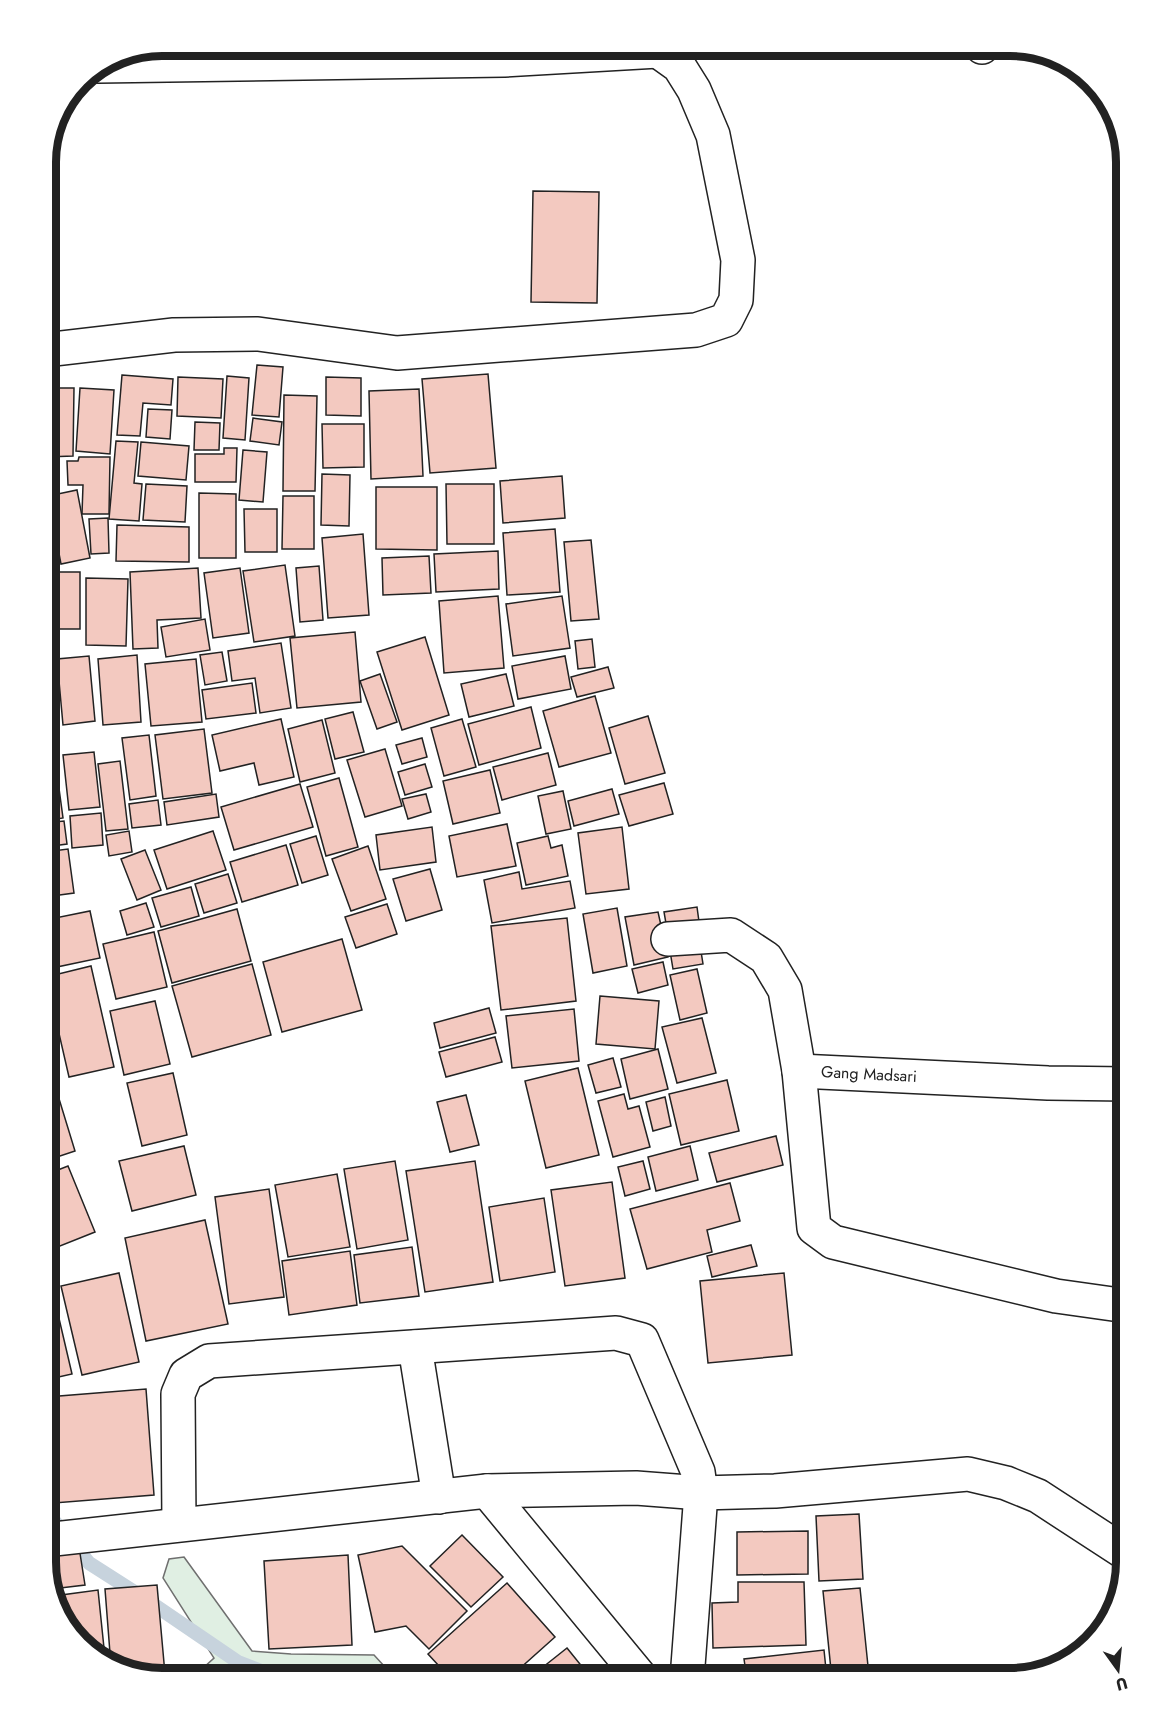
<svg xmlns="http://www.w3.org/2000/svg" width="1172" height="1724" font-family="Jost,sans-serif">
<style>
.green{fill:#e0efe3;stroke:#6f6f6f;stroke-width:1.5}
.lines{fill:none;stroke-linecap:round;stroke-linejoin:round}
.stream{stroke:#c7d3dd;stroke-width:14}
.building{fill:#f3c9c0;stroke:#222;stroke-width:1.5}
.minor-casing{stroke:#222;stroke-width:36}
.minor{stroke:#fff;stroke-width:33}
.labels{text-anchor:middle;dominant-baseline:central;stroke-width:4.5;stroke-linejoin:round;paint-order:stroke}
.street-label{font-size:16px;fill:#222;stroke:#fff}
.rim{fill:none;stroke:#222;stroke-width:8}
</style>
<rect width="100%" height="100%" fill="#fff"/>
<path class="green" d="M 184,1557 L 252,1651 L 291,1654 L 374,1655 L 396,1679 L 191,1679 L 214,1658 L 163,1578 L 169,1559 Z"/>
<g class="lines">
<path class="stream" d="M 45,1510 L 89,1563 L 150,1602 L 238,1662 L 282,1679"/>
</g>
<g class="building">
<rect x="694" y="45" width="110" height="11"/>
<path d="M 533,191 L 599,192 L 597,303 L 531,302 Z"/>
<path d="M 257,365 L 283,367 L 279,417 L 252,415 Z"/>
<path d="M 488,374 L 496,468 L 430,473 L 422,379 Z"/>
<path d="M 122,375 L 173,379 L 171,405 L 143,403 L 140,436 L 117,435 Z"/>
<path d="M 227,376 L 249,378 L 245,440 L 223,438 Z"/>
<path d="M 178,377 L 223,379 L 221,418 L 177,416 Z"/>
<path d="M 326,377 L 361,378 L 361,416 L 326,415 Z"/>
<path d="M 47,388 L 74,388 L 73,456 L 46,457 Z"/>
<path d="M 80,388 L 114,390 L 110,454 L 76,451 Z"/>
<path d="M 419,389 L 423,476 L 371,479 L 369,391 Z"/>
<path d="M 284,395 L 317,396 L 315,491 L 283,491 Z"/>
<path d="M 148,409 L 172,410 L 170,439 L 146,437 Z"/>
<path d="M 253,418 L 282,422 L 279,445 L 250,441 Z"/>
<path d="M 195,422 L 220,423 L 219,450 L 194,450 Z"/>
<path d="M 322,424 L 364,424 L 364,467 L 323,468 Z"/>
<path d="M 116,441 L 138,442 L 134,483 L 142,484 L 139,521 L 109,519 Z"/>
<path d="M 141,442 L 189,446 L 186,480 L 138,476 Z"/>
<path d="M 224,448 L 237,448 L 236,482 L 195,482 L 195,454 L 224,454 Z"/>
<path d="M 243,450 L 267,452 L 263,502 L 239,500 Z"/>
<path d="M 79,457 L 110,457 L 109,514 L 82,514 L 83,485 L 68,485 L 67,461 L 78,461 Z"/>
<path d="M 322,474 L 350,475 L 349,526 L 321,525 Z"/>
<path d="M 562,476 L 565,518 L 503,523 L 500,481 Z"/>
<path d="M 146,484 L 187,486 L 185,522 L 143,520 Z"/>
<path d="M 446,484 L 494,484 L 494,544 L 447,544 Z"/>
<path d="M 376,487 L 437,487 L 437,550 L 376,549 Z"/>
<path d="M 77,490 L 90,558 L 61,564 L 48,496 Z"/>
<path d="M 199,493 L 236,494 L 236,558 L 199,558 Z"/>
<path d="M 45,496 L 53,545 L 45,547 Z"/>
<path d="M 283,496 L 314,496 L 314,549 L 282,549 Z"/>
<path d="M 244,509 L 277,509 L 277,552 L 245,552 Z"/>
<path d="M 108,518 L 109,553 L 91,554 L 89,519 Z"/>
<path d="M 117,525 L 189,527 L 189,562 L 116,561 Z"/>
<path d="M 555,529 L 560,592 L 507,595 L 503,533 Z"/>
<path d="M 363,534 L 369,615 L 328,618 L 322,538 Z"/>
<path d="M 591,540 L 599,619 L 571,621 L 564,542 Z"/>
<path d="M 498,551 L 499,589 L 436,592 L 434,554 Z"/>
<path d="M 429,556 L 431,593 L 383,595 L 382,558 Z"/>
<path d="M 285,565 L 295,636 L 254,642 L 243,571 Z"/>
<path d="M 319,566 L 323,620 L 300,622 L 296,568 Z"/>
<path d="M 198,568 L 201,618 L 157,620 L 158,648 L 133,649 L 130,572 Z"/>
<path d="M 240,568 L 249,633 L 213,638 L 204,573 Z"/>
<path d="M 45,572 L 80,572 L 80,629 L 52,629 L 52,605 L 45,605 Z"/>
<path d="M 86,578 L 128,579 L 126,646 L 86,645 Z"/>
<path d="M 498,596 L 504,668 L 444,673 L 439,601 Z"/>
<path d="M 562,596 L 570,648 L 513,656 L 506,604 Z"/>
<path d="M 45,617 L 49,617 L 50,655 L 45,655 Z"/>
<path d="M 205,619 L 210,650 L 166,657 L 161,627 Z"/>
<path d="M 355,632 L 361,702 L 297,708 L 290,638 Z"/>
<path d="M 425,637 L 449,715 L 402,730 L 377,652 Z"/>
<path d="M 592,639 L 595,667 L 578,669 L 575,641 Z"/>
<path d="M 281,643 L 291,708 L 260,713 L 255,678 L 232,681 L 228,651 Z"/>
<path d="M 222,652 L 227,681 L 205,685 L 200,655 Z"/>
<path d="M 137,655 L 141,722 L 103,725 L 98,659 Z"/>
<path d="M 89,656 L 95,721 L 63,725 L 57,659 Z"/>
<path d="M 565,656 L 571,689 L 518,699 L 512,666 Z"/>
<path d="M 196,659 L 202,722 L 151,726 L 145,664 Z"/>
<path d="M 45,660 L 56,660 L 57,712 L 45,713 Z"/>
<path d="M 608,667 L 614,688 L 577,697 L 571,677 Z"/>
<path d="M 380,674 L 397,722 L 377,729 L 360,681 Z"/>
<path d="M 506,674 L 514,706 L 469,717 L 461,684 Z"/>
<path d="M 252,683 L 256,713 L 206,719 L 202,690 Z"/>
<path d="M 595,696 L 611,753 L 559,767 L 543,711 Z"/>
<path d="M 531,707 L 541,748 L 479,765 L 468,724 Z"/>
<path d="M 353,712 L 364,752 L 335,759 L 325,719 Z"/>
<path d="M 648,716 L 665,773 L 625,784 L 609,728 Z"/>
<path d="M 281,719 L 294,777 L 259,785 L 254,763 L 220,771 L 212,735 Z"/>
<path d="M 462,719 L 476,767 L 444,776 L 431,728 Z"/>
<path d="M 322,720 L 335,773 L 300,782 L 288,729 Z"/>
<path d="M 54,729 L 57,769 L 45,771 L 45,730 Z"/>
<path d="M 204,729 L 212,793 L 163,799 L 155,735 Z"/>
<path d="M 149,735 L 156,796 L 130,800 L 122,738 Z"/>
<path d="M 422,738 L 427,757 L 402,764 L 396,745 Z"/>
<path d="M 385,749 L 402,806 L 365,817 L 347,760 Z"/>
<path d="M 94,752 L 100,807 L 69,810 L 63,755 Z"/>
<path d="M 548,753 L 556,785 L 502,800 L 493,767 Z"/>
<path d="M 120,761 L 128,829 L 106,831 L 98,764 Z"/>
<path d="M 425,764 L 432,787 L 405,795 L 398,772 Z"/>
<path d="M 490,770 L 500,813 L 453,824 L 443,781 Z"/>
<path d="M 339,778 L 358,847 L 326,856 L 307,787 Z"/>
<path d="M 58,781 L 63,818 L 45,821 L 45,782 Z"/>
<path d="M 664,783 L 673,814 L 629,826 L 619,795 Z"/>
<path d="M 300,784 L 313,827 L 234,850 L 221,807 Z"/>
<path d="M 612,789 L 619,814 L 574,826 L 568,801 Z"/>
<path d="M 563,791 L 571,829 L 546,834 L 538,796 Z"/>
<path d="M 216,794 L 219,817 L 167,825 L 164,802 Z"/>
<path d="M 426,794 L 431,812 L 408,819 L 402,799 Z"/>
<path d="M 158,800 L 161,825 L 132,828 L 129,804 Z"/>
<path d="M 101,813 L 103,845 L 72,848 L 70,816 Z"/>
<path d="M 64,821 L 67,844 L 45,847 L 45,823 Z"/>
<path d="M 507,824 L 516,866 L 457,877 L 449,836 Z"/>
<path d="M 432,827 L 436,862 L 380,870 L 376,835 Z"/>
<path d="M 622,827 L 629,889 L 586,894 L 578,833 Z"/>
<path d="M 129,831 L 132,852 L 109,856 L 106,835 Z"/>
<path d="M 213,831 L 226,870 L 167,889 L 154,850 Z"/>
<path d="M 316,836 L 328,875 L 302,883 L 290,844 Z"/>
<path d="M 548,836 L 551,848 L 562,845 L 568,876 L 526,885 L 517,843 Z"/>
<path d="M 286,845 L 298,885 L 242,902 L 230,862 Z"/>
<path d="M 368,846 L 386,899 L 351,911 L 332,859 Z"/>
<path d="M 68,849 L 74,893 L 45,897 L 45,852 Z"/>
<path d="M 145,850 L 161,890 L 137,900 L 121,859 Z"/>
<path d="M 430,869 L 442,910 L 406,921 L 393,879 Z"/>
<path d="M 519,872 L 522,889 L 570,881 L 575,908 L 492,923 L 484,880 Z"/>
<path d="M 228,874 L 237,903 L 204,913 L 195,884 Z"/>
<path d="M 191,887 L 199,916 L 161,927 L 152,898 Z"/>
<path d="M 146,903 L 154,927 L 127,935 L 120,911 Z"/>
<path d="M 387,904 L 397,934 L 356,948 L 345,917 Z"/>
<path d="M 697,907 L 700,929 L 668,935 L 664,912 Z"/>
<path d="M 617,908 L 627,966 L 593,973 L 583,914 Z"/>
<path d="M 237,909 L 251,961 L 172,983 L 158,931 Z"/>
<path d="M 90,911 L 100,958 L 52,968 L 45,934 L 45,920 Z"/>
<path d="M 658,912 L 668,957 L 634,965 L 625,917 Z"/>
<path d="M 567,918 L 576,1001 L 501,1010 L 491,926 Z"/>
<path d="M 154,932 L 167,987 L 116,999 L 103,944 Z"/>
<path d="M 342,939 L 362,1010 L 282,1032 L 263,962 Z"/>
<path d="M 699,939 L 703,964 L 673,969 L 669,945 Z"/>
<path d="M 663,962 L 668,985 L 638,993 L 632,969 Z"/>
<path d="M 252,964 L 271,1035 L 192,1057 L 172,986 Z"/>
<path d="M 91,966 L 114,1067 L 69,1077 L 46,977 Z"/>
<path d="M 697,969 L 707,1013 L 680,1020 L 670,975 Z"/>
<path d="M 600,996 L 659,1001 L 655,1049 L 596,1044 Z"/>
<path d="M 155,1001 L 170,1064 L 124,1075 L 110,1011 Z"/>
<path d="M 489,1008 L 496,1033 L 440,1048 L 434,1023 Z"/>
<path d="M 574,1009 L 579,1061 L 512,1068 L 506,1016 Z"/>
<path d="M 702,1018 L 716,1073 L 677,1083 L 662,1027 Z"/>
<path d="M 45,1020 L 54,1047 L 45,1050 Z"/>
<path d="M 495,1037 L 502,1062 L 446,1077 L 439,1052 Z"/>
<path d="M 658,1049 L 668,1089 L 630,1099 L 621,1059 Z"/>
<path d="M 613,1058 L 621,1087 L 596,1093 L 588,1065 Z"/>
<path d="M 49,1066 L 75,1151 L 45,1161 L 45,1067 Z"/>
<path d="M 578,1068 L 599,1155 L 546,1168 L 525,1081 Z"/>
<path d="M 173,1073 L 187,1135 L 142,1146 L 127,1083 Z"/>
<path d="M 727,1080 L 739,1131 L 681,1145 L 669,1094 Z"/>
<path d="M 624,1094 L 628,1109 L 639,1106 L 650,1147 L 613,1157 L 598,1101 Z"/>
<path d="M 466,1095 L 479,1145 L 450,1152 L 437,1102 Z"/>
<path d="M 665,1097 L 671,1126 L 653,1131 L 646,1102 Z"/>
<path d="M 776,1136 L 783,1165 L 717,1182 L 709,1153 Z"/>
<path d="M 184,1146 L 196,1195 L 132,1211 L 119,1161 Z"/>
<path d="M 690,1146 L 698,1180 L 656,1191 L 648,1157 Z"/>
<path d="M 395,1161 L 408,1240 L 357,1249 L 344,1169 Z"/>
<path d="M 475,1161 L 493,1282 L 425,1292 L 406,1171 Z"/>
<path d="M 643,1161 L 650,1189 L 625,1196 L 618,1167 Z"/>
<path d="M 68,1166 L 95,1232 L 45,1252 L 45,1175 Z"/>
<path d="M 337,1174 L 350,1247 L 288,1257 L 275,1185 Z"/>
<path d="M 612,1182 L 625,1278 L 565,1286 L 551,1190 Z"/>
<path d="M 730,1183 L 740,1221 L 707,1230 L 712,1252 L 647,1269 L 630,1209 Z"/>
<path d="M 269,1189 L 284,1297 L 229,1304 L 215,1197 Z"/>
<path d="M 544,1198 L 555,1272 L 500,1281 L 489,1207 Z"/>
<path d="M 205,1220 L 228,1324 L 146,1341 L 125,1238 Z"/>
<path d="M 751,1245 L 757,1266 L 712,1277 L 707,1256 Z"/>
<path d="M 412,1247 L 419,1296 L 360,1303 L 354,1255 Z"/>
<path d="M 350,1251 L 357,1305 L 289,1315 L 282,1261 Z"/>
<path d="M 119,1273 L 139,1362 L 82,1375 L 61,1286 Z"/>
<path d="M 784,1273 L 792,1355 L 708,1363 L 700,1281 Z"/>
<path d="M 54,1297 L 72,1374 L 45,1380 L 45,1299 Z"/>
<path d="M 146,1389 L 154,1495 L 54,1503 L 47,1397 Z"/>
<path d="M 859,1514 L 863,1579 L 819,1581 L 816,1516 Z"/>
<path d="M 808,1531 L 808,1574 L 737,1575 L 737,1532 Z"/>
<path d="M 462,1535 L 503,1577 L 471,1607 L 430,1566 Z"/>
<path d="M 402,1546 L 467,1611 L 429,1649 L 406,1626 L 375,1632 L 358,1555 Z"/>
<path d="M 79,1547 L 85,1585 L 52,1589 L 45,1562 L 45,1552 Z"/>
<path d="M 348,1555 L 352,1645 L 269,1649 L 264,1561 Z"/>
<path d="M 738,1582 L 804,1582 L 806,1645 L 713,1648 L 712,1603 L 738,1602 Z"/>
<path d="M 507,1583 L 555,1637 L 508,1679 L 451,1679 L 428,1654 Z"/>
<path d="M 157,1585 L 165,1674 L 144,1676 L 111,1666 L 105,1589 Z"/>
<path d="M 860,1588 L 868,1666 L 831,1670 L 823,1591 Z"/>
<path d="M 98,1590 L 104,1648 L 89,1649 L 60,1620 L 54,1596 Z"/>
<path d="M 567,1648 L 592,1679 L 537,1679 L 533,1675 Z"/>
<path d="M 824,1650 L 827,1679 L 747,1679 L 744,1659 Z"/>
</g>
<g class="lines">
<g class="minor-casing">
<g id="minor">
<path d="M 982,47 L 982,45"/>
<path d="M 98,66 L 504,60 L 658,51"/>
<path d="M 45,350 L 174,335 L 258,334 L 397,353 L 696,330 L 726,320 L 736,300 L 738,260 L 713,135 L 694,90 L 679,66 L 658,51 L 658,45"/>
<path d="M 668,939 L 731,935 L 766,958 L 785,990 L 799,1071 L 814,1228 L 833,1242 L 1056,1296 L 1127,1306"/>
<path d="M 799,1071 L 1048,1083 L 1127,1084"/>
<path d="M 415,1347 L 439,1497"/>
<path d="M 487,1491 L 642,1679"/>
<path d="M 179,1524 L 178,1394 L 186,1375 L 209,1361 L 616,1333 L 642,1340 L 698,1472 L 701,1493 L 687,1679"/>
<path d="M 45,1540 L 487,1491 L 636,1488 L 701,1493 L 775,1491 L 968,1474 L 1006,1483 L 1038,1496 L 1127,1554"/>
</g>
</g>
<use href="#minor" class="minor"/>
</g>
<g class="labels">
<g class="street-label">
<text transform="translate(869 1074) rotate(3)">Gang Madsari</text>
</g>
</g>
<path d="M0 0H1172V1724H0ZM162 56H1010A106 106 0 0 1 1116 162V1562A106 106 0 0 1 1010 1668H162A106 106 0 0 1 56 1562V162A106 106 0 0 1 162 56Z" fill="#fff" fill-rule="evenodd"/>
<path class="rim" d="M162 56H1010A106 106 0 0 1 1116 162V1562A106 106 0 0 1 1010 1668H162A106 106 0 0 1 56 1562V162A106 106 0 0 1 162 56Z"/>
<g transform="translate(1118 1670) rotate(165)" stroke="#ffffff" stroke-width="4.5" paint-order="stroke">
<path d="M0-4.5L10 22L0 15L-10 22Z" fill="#222222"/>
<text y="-9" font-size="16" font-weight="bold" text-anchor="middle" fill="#222222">U</text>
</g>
</svg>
